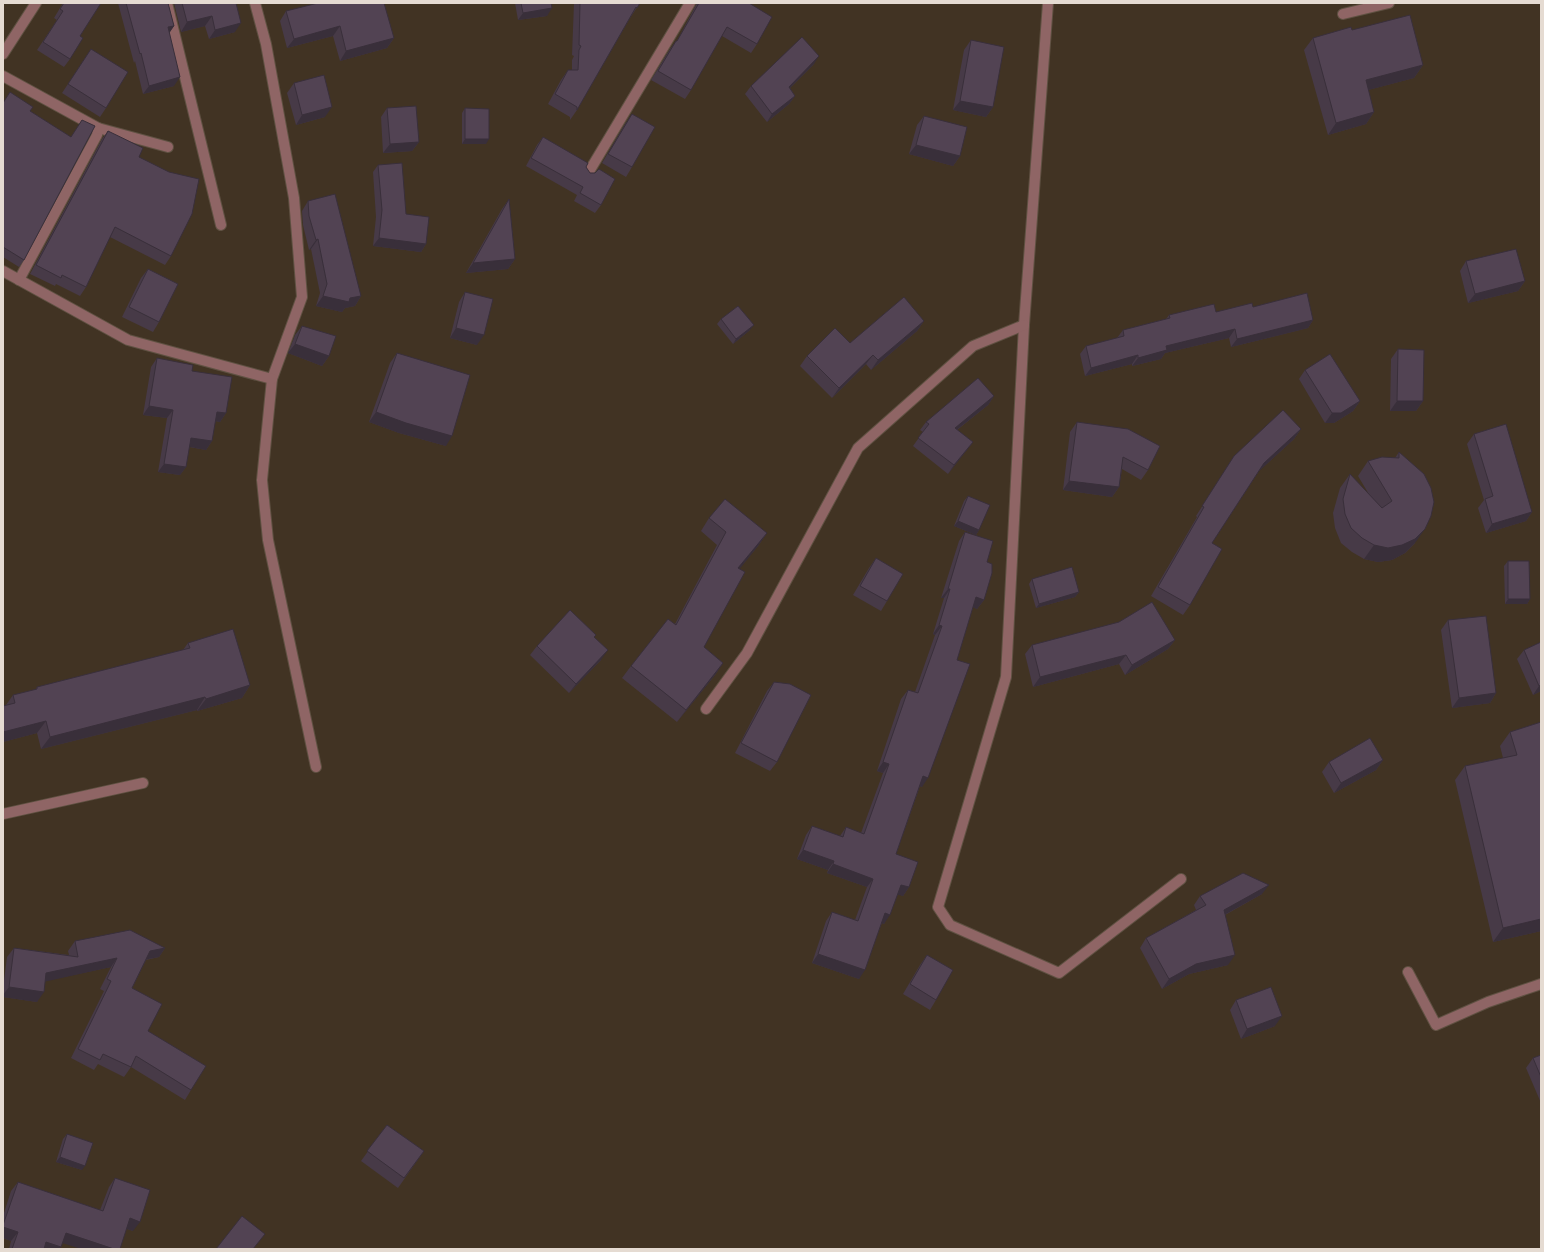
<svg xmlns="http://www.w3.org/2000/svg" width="1544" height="1252" font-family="Barlow,sans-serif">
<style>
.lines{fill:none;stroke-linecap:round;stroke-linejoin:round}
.minor-casing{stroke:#5f5142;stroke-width:12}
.minor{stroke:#8f6565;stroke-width:10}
.wall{fill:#473a47}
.shaded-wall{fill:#392f3a}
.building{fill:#524353;stroke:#392f3a}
</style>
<rect width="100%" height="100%" fill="#413323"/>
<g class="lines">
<g class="minor-casing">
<g id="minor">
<path d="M 167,3 L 221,225"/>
<path d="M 255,3 L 266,44 L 294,198 L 302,297 L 272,379 L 262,480 L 268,540 L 316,767"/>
<path d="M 1048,3 L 1024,325 L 1006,677 L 938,907 L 950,925 L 1059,973 L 1181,879"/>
<path d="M 1343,14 L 1389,3"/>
<path d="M 3,54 L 36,3"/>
<path d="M 3,76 L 98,128 L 97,135 L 19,280"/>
<path d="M 98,128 L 168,147"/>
<path d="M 587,175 L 690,3"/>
<path d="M 3,271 L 128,340 L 272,379"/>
<path d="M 706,709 L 747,653 L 858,448 L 973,346 L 1024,325"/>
<path d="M 3,814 L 143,783"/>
<path d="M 1408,972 L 1436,1025 L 1488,1002 L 1541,984"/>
</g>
</g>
<use href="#minor" class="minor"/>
</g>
<g class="wall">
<path d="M 63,3 L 101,3 L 80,36 L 70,59 L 64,67 L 37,50 L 57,20 L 54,18 Z"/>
<path d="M 118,3 L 168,3 L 174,26 L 169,33 L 174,86 L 143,94 L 135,61 L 134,63 Z"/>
<path d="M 174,3 L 236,3 L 235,32 L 209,39 L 205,26 L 181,32 Z"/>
<path d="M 515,3 L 551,3 L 547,16 L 518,20 Z"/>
<path d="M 574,3 L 640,3 L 630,18 L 577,110 L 570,120 L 570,117 L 548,104 L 561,80 L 568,70 L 572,70 L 572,60 L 574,56 L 572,55 Z"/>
<path d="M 697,3 L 749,3 L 757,44 L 751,53 L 722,36 L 691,90 L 685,99 L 651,80 L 670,49 L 676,41 L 677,41 Z"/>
<path d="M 286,11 L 394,38 L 387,48 L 340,61 L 333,36 L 287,48 L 280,21 Z"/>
<path d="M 1352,30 L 1423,65 L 1414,78 L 1368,90 L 1374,112 L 1366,124 L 1328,135 L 1304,50 L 1313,38 Z"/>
<path d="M 971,40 L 993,107 L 986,117 L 953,110 L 964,50 Z"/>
<path d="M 91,49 L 106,108 L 100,117 L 62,93 Z"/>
<path d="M 814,64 L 790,88 L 795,96 L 789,104 L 767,122 L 745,94 L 751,86 Z"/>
<path d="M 294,83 L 325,117 L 296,125 L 287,93 Z"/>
<path d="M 10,92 L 30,111 L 71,137 L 82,120 L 24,260 L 19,267 L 3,257 L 3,103 Z"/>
<path d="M 387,108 L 419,142 L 412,151 L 383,153 L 381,117 Z"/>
<path d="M 465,108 L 486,144 L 462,144 L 462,113 Z"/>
<path d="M 632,114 L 632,167 L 626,177 L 602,163 L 625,124 Z"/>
<path d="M 924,116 L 960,156 L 953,166 L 909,154 L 917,125 Z"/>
<path d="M 108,131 L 139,157 L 171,256 L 165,265 L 110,237 L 86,287 L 80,296 L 56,284 L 55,286 L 30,274 L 102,139 Z"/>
<path d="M 543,137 L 586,167 L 601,205 L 595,213 L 574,201 L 577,195 L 526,166 L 537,145 Z"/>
<path d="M 378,165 L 406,214 L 426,244 L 421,252 L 373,246 L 376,217 L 373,172 Z"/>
<path d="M 509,199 L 515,259 L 508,269 L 466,273 L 502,209 Z"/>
<path d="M 308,201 L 361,296 L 355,306 L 345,308 L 342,312 L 316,306 L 320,293 L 311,249 L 309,250 L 303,225 L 302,211 Z"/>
<path d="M 1466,261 L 1525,281 L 1518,291 L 1468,303 L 1460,271 Z"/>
<path d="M 148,269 L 159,322 L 153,332 L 122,317 L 141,278 Z"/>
<path d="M 465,292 L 477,345 L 450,338 L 459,302 Z"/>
<path d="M 1253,307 L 1313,320 L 1308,328 L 1231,347 L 1229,338 L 1165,353 L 1161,359 L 1132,366 L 1132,364 L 1085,376 L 1080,354 L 1086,346 L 1117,338 L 1123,330 L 1166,319 L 1169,315 L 1216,312 Z"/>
<path d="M 721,319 L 750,330 L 733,344 L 717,324 Z"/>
<path d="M 924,321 L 917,331 L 871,370 L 866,364 L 832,398 L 800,366 L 807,356 Z"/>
<path d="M 302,326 L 329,356 L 322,366 L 288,353 L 295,335 Z"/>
<path d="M 1398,349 L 1423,401 L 1416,411 L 1390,411 L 1391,359 Z"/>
<path d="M 397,353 L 446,446 L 399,433 L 369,422 L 390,363 Z"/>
<path d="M 157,358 L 192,371 L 226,413 L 220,422 L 215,421 L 212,441 L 206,450 L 189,447 L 186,467 L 180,475 L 158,472 L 167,418 L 143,415 L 151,367 Z"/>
<path d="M 1305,370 L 1360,401 L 1353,411 L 1334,423 L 1325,423 L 1299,379 Z"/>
<path d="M 994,396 L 988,405 L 957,430 L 973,442 L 948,474 L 913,446 L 923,432 L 920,430 L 926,422 Z"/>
<path d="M 1077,422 L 1148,470 L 1141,480 L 1122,469 L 1119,487 L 1112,497 L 1063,490 L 1070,432 Z"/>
<path d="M 1301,429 L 1294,439 L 1259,471 L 1212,543 L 1190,605 L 1183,615 L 1151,596 L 1197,517 L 1196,516 L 1234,456 Z"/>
<path d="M 1474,434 L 1532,512 L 1526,521 L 1486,533 L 1478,508 L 1484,500 L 1467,444 Z"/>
<path d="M 1399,452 L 1415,543 L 1405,553 L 1392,560 L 1378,562 L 1364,559 L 1352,552 L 1341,543 L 1335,528 L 1333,513 L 1340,488 L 1350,474 L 1370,496 L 1358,476 L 1368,461 L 1395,458 Z"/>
<path d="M 968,496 L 979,530 L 976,535 L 954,526 L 964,501 Z"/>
<path d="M 709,518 L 767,533 L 758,546 L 739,569 L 704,647 L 723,663 L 715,675 L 677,722 L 622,678 L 631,666 L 675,624 L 717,545 L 701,531 Z"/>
<path d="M 965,532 L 987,562 L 984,600 L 977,609 L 973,607 L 957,660 L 922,787 L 920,786 L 896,854 L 909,887 L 903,896 L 898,894 L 884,924 L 882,923 L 859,979 L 812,963 L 826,921 L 832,912 L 855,920 L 867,887 L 827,873 L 828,870 L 797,859 L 806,835 L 812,826 L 840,836 L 846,827 L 861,833 L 883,773 L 877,771 L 901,699 L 908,690 L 915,692 L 935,635 L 933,634 L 944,598 L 941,598 L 959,541 Z"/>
<path d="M 876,558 L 887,601 L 881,611 L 853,595 L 869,568 Z"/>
<path d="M 1508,561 L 1530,599 L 1527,604 L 1505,604 L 1504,566 Z"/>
<path d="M 1032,579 L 1079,592 L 1075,597 L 1036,608 L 1029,584 Z"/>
<path d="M 1448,620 L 1496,693 L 1490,703 L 1452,708 L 1441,630 Z"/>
<path d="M 596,635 L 594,637 L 601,660 L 569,693 L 530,655 L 537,646 Z"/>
<path d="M 1175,640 L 1168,649 L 1125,675 L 1119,664 L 1033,687 L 1025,654 L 1032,645 Z"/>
<path d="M 1541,642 L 1541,691 L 1533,695 L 1517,659 L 1524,650 Z"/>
<path d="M 188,643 L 250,685 L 242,698 L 197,711 L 197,710 L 41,749 L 37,733 L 3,742 L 3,706 L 6,705 L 13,695 L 35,690 L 37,687 L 183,650 Z"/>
<path d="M 774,682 L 777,762 L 770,771 L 735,753 L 767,691 Z"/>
<path d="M 1541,722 L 1541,931 L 1493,942 L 1455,780 L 1465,766 L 1503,758 L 1500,746 L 1510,732 Z"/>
<path d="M 1383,760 L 1376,770 L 1334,793 L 1322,772 L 1329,762 Z"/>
<path d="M 1262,894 L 1225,915 L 1228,965 L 1189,974 L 1162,989 L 1140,948 L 1146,938 L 1196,910 L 1194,905 L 1200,896 Z"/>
<path d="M 75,941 L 165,948 L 159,957 L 146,960 L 132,988 L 148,1031 L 191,1090 L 185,1100 L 131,1067 L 124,1077 L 98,1064 L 94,1070 L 71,1058 L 104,991 L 100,989 L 111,967 L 45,981 L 37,1002 L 3,997 L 3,988 L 7,957 L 14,948 L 69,955 L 68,951 Z"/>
<path d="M 927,955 L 936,1000 L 930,1010 L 903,994 L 920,965 Z"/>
<path d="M 1236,1000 L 1275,1026 L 1241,1039 L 1230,1010 Z"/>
<path d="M 1541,1055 L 1541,1103 L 1526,1068 L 1533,1058 Z"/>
<path d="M 387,1125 L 424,1151 L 398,1188 L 361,1161 Z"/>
<path d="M 67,1134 L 82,1170 L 56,1162 L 63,1139 Z"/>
<path d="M 115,1178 L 133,1231 L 127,1229 L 62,1243 L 59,1249 L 9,1249 L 11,1241 L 3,1238 L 3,1216 L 11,1191 L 18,1182 L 100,1210 L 109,1187 Z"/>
</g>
<g class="shaded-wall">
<path d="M 552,8 L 547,16 L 518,20 L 523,13 Z"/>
<path d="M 212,16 L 205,26 L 181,32 L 187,22 Z"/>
<path d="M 241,23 L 235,32 L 209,39 L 215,30 Z"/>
<path d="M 174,26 L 168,35 L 168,27 Z"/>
<path d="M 340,26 L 333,36 L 287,48 L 294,39 Z"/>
<path d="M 394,38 L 387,48 L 340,61 L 346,51 Z"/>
<path d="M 819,56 L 814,64 L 783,95 L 789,87 Z"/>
<path d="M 1423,65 L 1414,78 L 1357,93 L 1366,80 Z"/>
<path d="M 180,77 L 174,86 L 143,94 L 149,86 Z"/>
<path d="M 795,96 L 789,104 L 767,122 L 772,114 Z"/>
<path d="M 960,101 L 993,107 L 986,117 L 953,110 Z"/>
<path d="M 332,107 L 325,117 L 296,125 L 302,115 Z"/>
<path d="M 1374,112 L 1366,124 L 1328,135 L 1336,123 Z"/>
<path d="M 465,139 L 489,139 L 486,144 L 462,144 Z"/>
<path d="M 419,142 L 412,151 L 383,153 L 390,144 Z"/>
<path d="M 916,145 L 960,156 L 953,166 L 909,154 Z"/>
<path d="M 379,238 L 426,244 L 421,252 L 373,246 Z"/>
<path d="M 318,239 L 311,249 L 309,250 L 316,240 Z"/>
<path d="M 515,259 L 508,269 L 466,273 L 473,263 Z"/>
<path d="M 1525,281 L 1518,291 L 1468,303 L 1475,294 Z"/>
<path d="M 323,296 L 350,298 L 361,296 L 355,306 L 345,308 L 342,312 L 316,306 Z"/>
<path d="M 1313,320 L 1308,328 L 1231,347 L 1237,339 Z"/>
<path d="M 924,321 L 917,331 L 871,370 L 878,360 Z"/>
<path d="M 754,325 L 750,330 L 733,344 L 736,339 Z"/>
<path d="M 456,328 L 484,335 L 477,345 L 450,338 Z"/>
<path d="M 1235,329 L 1229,338 L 1165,353 L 1161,359 L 1132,366 L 1138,358 L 1166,346 Z"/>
<path d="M 295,344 L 329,356 L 322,366 L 288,353 Z"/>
<path d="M 873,355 L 866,364 L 832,398 L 839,388 Z"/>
<path d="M 1138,355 L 1132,364 L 1085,376 L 1091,368 Z"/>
<path d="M 994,396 L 988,405 L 949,436 L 955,428 Z"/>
<path d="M 1360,401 L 1353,411 L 1334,423 L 1325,423 L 1332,413 Z"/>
<path d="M 1397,401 L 1423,401 L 1416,411 L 1390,411 Z"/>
<path d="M 149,406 L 173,410 L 167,418 L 143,415 Z"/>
<path d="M 217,412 L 226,413 L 220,422 L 211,420 Z"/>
<path d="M 376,412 L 452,436 L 446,446 L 399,433 L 369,422 Z"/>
<path d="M 1301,429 L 1294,439 L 1258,472 L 1264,463 Z"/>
<path d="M 191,438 L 212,441 L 206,450 L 185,446 Z"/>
<path d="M 973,442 L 967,450 L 948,474 L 954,465 Z"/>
<path d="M 164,464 L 186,467 L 180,475 L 158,472 Z"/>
<path d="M 1069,481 L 1119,487 L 1112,497 L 1063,490 Z"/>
<path d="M 1532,512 L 1526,521 L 1486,533 L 1492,524 Z"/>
<path d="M 958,521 L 979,530 L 976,535 L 954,526 Z"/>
<path d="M 1425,529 L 1415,543 L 1405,553 L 1392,560 L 1378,562 L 1364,559 L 1374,545 Z"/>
<path d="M 767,533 L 758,546 L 730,581 L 738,568 Z"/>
<path d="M 948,589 L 950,589 L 944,598 L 941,598 Z"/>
<path d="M 1079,592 L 1075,597 L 1036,608 L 1039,604 Z"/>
<path d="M 976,597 L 984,600 L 977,609 L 970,606 Z"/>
<path d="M 1508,599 L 1530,599 L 1527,604 L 1505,604 Z"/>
<path d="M 939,625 L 942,626 L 935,635 L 933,634 Z"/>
<path d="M 1175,640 L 1168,649 L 1125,675 L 1132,665 Z"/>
<path d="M 608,650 L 601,660 L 569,693 L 576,684 Z"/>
<path d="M 1126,655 L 1119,664 L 1033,687 L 1040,677 Z"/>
<path d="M 723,663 L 715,675 L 677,722 L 686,710 Z"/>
<path d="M 250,685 L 242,698 L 197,711 L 206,699 Z"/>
<path d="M 1541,685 L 1541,691 L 1533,695 L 1539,686 Z"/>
<path d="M 1496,693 L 1490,703 L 1452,708 L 1459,698 Z"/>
<path d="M 205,697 L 197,710 L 41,749 L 50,737 Z"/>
<path d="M 46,721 L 37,733 L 3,742 L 3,732 Z"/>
<path d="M 1383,760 L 1376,770 L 1334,793 L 1341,783 Z"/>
<path d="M 883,762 L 889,764 L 883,773 L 877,771 Z"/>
<path d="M 923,776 L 928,778 L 922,787 L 917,785 Z"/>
<path d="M 803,850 L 834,861 L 828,870 L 797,859 Z"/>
<path d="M 833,864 L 873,879 L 867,887 L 827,873 Z"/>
<path d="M 901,885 L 909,887 L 903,896 L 895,894 Z"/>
<path d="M 1269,885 L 1262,894 L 1217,919 L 1224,910 Z"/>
<path d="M 885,913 L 890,915 L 884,924 L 879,922 Z"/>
<path d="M 1541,919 L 1541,931 L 1493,942 L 1503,928 Z"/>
<path d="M 165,948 L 159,957 L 143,960 L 150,951 Z"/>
<path d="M 818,954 L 865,970 L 859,979 L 812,963 Z"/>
<path d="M 1235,955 L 1228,965 L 1189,974 L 1162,989 L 1169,979 L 1196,964 Z"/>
<path d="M 117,958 L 111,967 L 39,983 L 46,973 Z"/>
<path d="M 9,987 L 44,992 L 37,1002 L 3,997 L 3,995 Z"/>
<path d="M 1282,1016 L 1275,1026 L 1241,1039 L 1247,1029 Z"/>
<path d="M 60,1157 L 85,1166 L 82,1170 L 56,1162 Z"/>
<path d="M 130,1218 L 140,1222 L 133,1231 L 124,1228 Z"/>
<path d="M 3,1227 L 18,1232 L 11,1241 L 3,1238 Z"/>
<path d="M 66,1233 L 114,1249 L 81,1249 L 59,1242 Z"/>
<path d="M 46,1242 L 61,1247 L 59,1249 L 41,1249 Z"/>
</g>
<g class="building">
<path d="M 64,3 L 101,3 L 80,36 L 83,38 L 70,59 L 43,42 L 63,11 L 60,9 Z"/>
<path d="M 126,3 L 168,3 L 174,26 L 168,27 L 180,77 L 149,86 L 141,53 L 140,54 Z"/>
<path d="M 182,3 L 236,3 L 241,23 L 215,30 L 212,16 L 187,22 Z"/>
<path d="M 318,3 L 384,3 L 394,38 L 346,51 L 340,26 L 294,39 L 286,11 Z"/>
<path d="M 521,3 L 551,3 L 552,8 L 523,13 Z"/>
<path d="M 580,3 L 640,3 L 637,8 L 636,7 L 577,110 L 577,107 L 555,94 L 568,70 L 578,70 L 579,50 L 581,46 L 579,45 Z"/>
<path d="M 699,3 L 749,3 L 772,17 L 757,44 L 727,27 L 691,90 L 658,71 L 676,41 L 677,41 Z"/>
<path d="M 1410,15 L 1423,65 L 1366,80 L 1374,112 L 1336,123 L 1313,38 L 1351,27 L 1352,30 Z"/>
<path d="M 802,37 L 819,56 L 789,87 L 795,96 L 772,114 L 751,86 Z"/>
<path d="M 971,40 L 1004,47 L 993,107 L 960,101 Z"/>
<path d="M 91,49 L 128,72 L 106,108 L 68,84 Z"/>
<path d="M 324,75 L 332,107 L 302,115 L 294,83 Z"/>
<path d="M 10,92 L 33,107 L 30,111 L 71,137 L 82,120 L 95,126 L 24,260 L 3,247 L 3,103 Z"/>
<path d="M 416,106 L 419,142 L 390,144 L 387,108 Z"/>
<path d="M 465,108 L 489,109 L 489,139 L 465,139 Z"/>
<path d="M 632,114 L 655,127 L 632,167 L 608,154 Z"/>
<path d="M 924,116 L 967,127 L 960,156 L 916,145 Z"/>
<path d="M 108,131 L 143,148 L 139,157 L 169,172 L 199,179 L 192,214 L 171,256 L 115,227 L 86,287 L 62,275 L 61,278 L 36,265 Z"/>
<path d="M 543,137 L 588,163 L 586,167 L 590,173 L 595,173 L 599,169 L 615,179 L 601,205 L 580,193 L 583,187 L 531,158 Z"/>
<path d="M 402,163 L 406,214 L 429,217 L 426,244 L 379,238 L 382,210 L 378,165 Z"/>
<path d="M 335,194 L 361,296 L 350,298 L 349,302 L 323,296 L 327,284 L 318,239 L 316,240 L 309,216 L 308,201 Z"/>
<path d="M 509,199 L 515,259 L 473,263 Z"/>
<path d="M 1516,249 L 1525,281 L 1475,294 L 1466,261 Z"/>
<path d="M 148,269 L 178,284 L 159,322 L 129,307 Z"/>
<path d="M 465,292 L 493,299 L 484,335 L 456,328 Z"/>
<path d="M 1307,293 L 1313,320 L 1237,339 L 1235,329 L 1166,346 L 1167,350 L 1138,358 L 1138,355 L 1091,368 L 1086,346 L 1124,336 L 1123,330 L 1170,318 L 1169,315 L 1214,304 L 1216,312 L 1252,303 L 1253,307 Z"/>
<path d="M 904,297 L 924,321 L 878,360 L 873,355 L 839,388 L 807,356 L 835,328 L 850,343 Z"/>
<path d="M 738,306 L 754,325 L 736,339 L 721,319 Z"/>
<path d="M 302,326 L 336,336 L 329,356 L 295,344 Z"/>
<path d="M 1398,349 L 1424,350 L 1423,401 L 1397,401 Z"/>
<path d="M 397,353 L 470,375 L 452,436 L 406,423 L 376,412 Z"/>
<path d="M 1330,354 L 1360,401 L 1341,413 L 1332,413 L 1305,370 Z"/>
<path d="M 157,358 L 193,365 L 192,371 L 232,377 L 226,413 L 217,412 L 212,441 L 191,438 L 186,467 L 164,464 L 173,410 L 149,406 Z"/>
<path d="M 978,378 L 994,396 L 955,428 L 973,442 L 954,465 L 918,438 L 929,424 L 926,422 Z"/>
<path d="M 1283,410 L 1301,429 L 1264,463 L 1212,543 L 1222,549 L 1190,605 L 1158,587 L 1204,507 L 1202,506 L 1234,456 Z"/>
<path d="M 1077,422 L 1128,429 L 1160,446 L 1148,470 L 1123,457 L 1119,487 L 1069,481 Z"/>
<path d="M 1506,424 L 1532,512 L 1492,524 L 1485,499 L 1493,496 L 1474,434 Z"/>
<path d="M 1399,452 L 1424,474 L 1431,488 L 1434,502 L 1431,516 L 1425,529 L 1415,539 L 1402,545 L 1388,548 L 1374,545 L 1362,538 L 1351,528 L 1345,514 L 1343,499 L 1350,474 L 1382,508 L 1392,501 L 1368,461 L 1382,457 L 1399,458 Z"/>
<path d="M 968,496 L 990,505 L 979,530 L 958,521 Z"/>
<path d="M 725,499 L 767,533 L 738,568 L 745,572 L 704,647 L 723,663 L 686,710 L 631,666 L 668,619 L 676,625 L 726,532 L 709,518 Z"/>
<path d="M 965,532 L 993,541 L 987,562 L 992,564 L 992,573 L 984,600 L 976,597 L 957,660 L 970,664 L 928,778 L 923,776 L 896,854 L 918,862 L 909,887 L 901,885 L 890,915 L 885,913 L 865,970 L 818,954 L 832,912 L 858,921 L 873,879 L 833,864 L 834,861 L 803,850 L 812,826 L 843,837 L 846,827 L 864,834 L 889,764 L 883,762 L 908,690 L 918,693 L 942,626 L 939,625 L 950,589 L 948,589 Z"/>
<path d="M 876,558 L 903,574 L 887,601 L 860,586 Z"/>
<path d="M 1508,561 L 1529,561 L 1530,599 L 1508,599 Z"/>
<path d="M 1072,567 L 1079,592 L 1039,604 L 1032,579 Z"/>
<path d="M 1152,602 L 1175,640 L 1132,665 L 1126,655 L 1040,677 L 1032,645 L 1119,622 Z"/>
<path d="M 570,610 L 596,635 L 594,637 L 608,650 L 576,684 L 537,646 Z"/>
<path d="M 1486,616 L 1496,693 L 1459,698 L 1448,620 Z"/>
<path d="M 233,629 L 250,685 L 206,699 L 205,697 L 50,737 L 46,721 L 3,732 L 3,706 L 15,703 L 13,695 L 37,689 L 37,687 L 190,648 L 188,643 Z"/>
<path d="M 1541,642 L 1541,685 L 1539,686 L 1524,650 Z"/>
<path d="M 774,682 L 790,684 L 811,695 L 777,762 L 741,743 Z"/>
<path d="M 1541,722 L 1541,919 L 1503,928 L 1465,766 L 1517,755 L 1510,732 Z"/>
<path d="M 1370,738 L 1383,760 L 1341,783 L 1329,762 Z"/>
<path d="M 1243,873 L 1269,885 L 1224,910 L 1235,955 L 1196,964 L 1169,979 L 1146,938 L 1206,905 L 1200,896 Z"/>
<path d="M 130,930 L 165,948 L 150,951 L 132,988 L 162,1004 L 148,1031 L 206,1066 L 191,1090 L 136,1056 L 131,1067 L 103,1054 L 100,1060 L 78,1049 L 111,981 L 107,979 L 117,958 L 46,973 L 44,992 L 9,987 L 14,948 L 78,957 L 75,941 Z"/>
<path d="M 927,955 L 953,970 L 936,1000 L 910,984 Z"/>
<path d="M 1271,987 L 1282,1016 L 1247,1029 L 1236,1000 Z"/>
<path d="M 1541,1055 L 1541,1077 L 1533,1058 Z"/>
<path d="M 387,1125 L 424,1151 L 404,1178 L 367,1151 Z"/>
<path d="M 67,1134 L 93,1143 L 85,1166 L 60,1157 Z"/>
<path d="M 115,1178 L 150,1190 L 140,1222 L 130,1218 L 120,1249 L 114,1249 L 66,1233 L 61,1247 L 46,1242 L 44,1249 L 12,1249 L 18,1232 L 3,1227 L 3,1225 L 18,1182 L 103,1211 Z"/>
<path d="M 242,1216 L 265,1234 L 253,1249 L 216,1249 Z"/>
</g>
<rect width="1544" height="1252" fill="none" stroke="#e5dbd2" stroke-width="8"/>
</svg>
